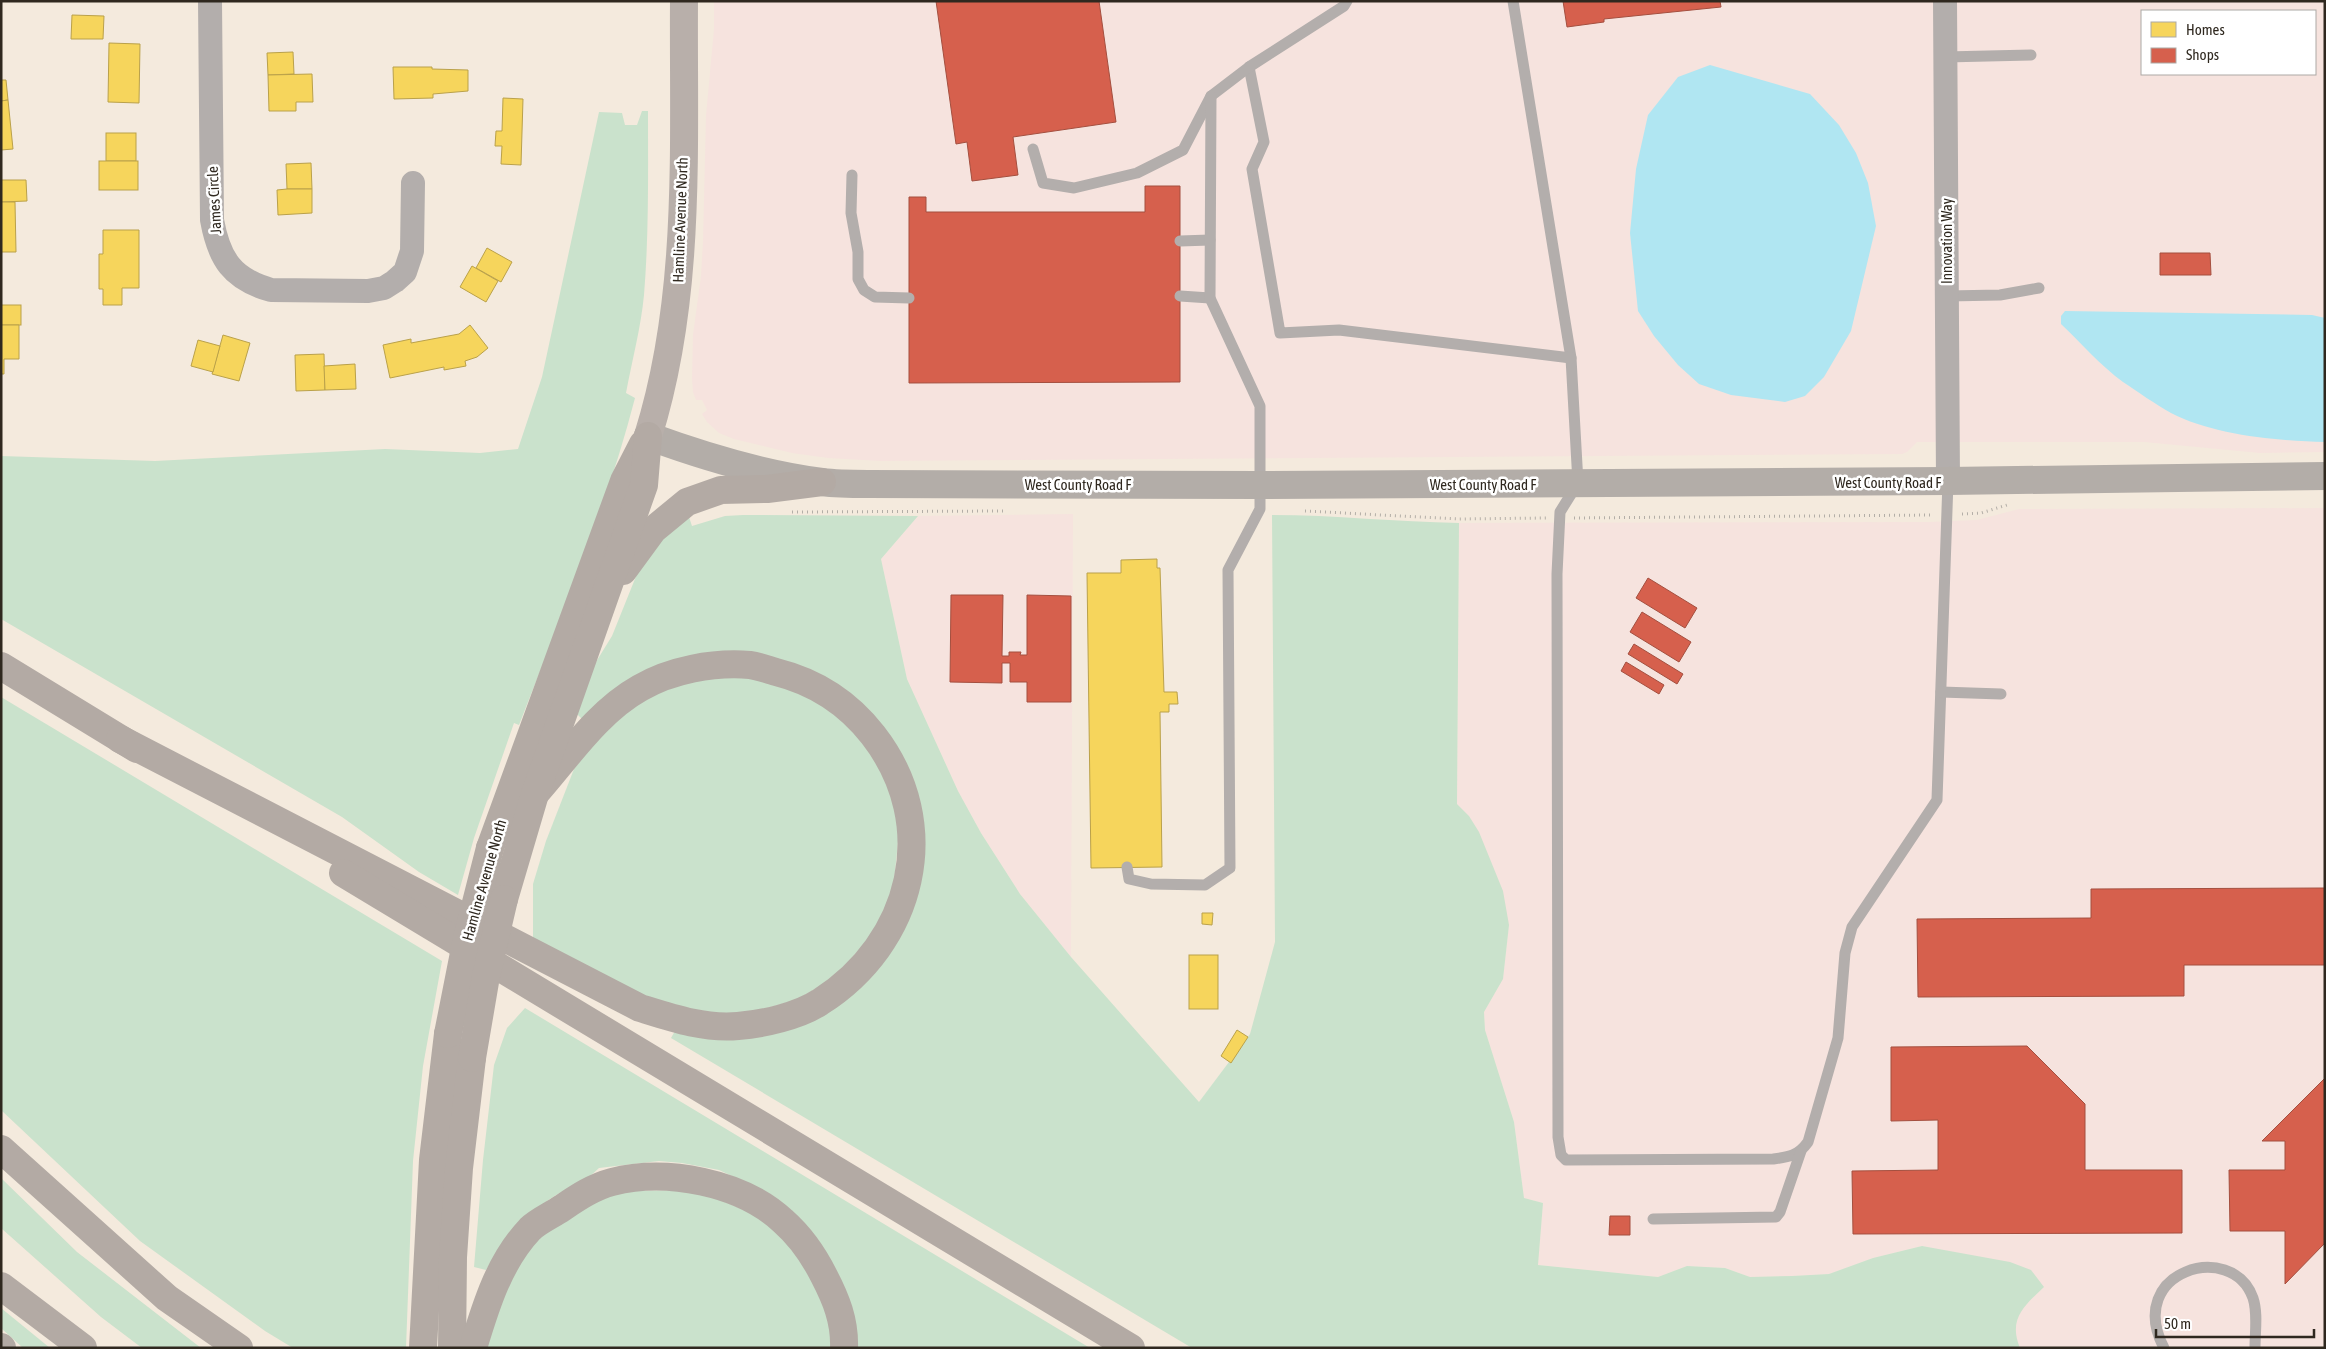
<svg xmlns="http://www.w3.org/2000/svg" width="2326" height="1349" font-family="'Asap Condensed',sans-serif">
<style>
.commercial{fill:#f6e3de;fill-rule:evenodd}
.green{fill:#cae2cc}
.water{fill:#b0e6f2}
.homes{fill:#f6d55c;stroke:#baa14a}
.shops{fill:#d6604d;stroke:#a44f3f}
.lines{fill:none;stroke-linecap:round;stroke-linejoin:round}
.path{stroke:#b3aea7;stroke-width:3;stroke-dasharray:1 4;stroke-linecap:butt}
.lane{stroke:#b3aeac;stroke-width:11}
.street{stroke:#b3aeac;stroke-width:24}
.secondary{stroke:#b3ada8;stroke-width:28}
.primary{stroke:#b8afaa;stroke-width:28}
.highway{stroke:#b3aaa4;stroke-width:28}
.highway-bridge{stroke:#b3aaa4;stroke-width:28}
.labels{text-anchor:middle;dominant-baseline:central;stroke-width:5;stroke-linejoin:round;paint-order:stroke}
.street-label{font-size:15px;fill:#2f281f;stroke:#fff}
</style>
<rect width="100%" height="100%" fill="#f4eadd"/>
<g class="commercial">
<path d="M 714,1 L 2325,1 L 2325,452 L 2260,453 L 2144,442 L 1917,442 L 1907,452 L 1902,454 L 881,461 L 828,458 L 792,453 L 734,439 L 719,433 L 707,422 L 702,414 L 707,410 L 702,400 L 696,400 L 693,392 L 692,379 L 693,335 L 701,276 L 703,242 L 706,116 L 714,29 ZM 2142,11 L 2315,11 L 2315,74 L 2142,74 Z"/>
<path d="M 2325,508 L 2325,1348 L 2020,1348 L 2014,1334 L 2020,1310 L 2044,1287 L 1963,1255 L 1922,1246 L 1873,1258 L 1829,1274 L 1792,1276 L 1750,1277 L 1725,1268 L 1687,1266 L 1658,1277 L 1538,1265 L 1543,1203 L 1524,1198 L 1514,1122 L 1485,1030 L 1484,1012 L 1503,979 L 1509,925 L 1457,804 L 1459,523 L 1929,522 L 1977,520 L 2019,509 Z"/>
<path d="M 1073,514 L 1071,957 L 1020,894 L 981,833 L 958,791 L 907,679 L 881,559 L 918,516 Z"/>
</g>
<g class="green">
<path d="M 642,111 L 648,111 C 648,172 649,234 644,295 C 641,327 632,361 626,393 L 635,398 C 606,510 561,617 519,725 L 514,723 L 474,838 L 458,895 L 419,872 L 342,817 L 1,619 L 1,456 L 155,461 L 385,449 L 480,453 L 518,449 L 542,377 L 599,112 L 622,113 L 625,125 L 637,125 Z"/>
<path d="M 743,515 L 918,516 L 881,559 L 907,679 L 958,791 L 981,833 L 1020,894 L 1071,957 L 1199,1102 L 1250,1034 L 1275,942 L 1272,515 C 1335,515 1397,522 1459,523 L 1457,804 L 1469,816 L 1479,832 L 1503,891 L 1509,925 L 1503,979 L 1484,1012 L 1485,1030 L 1514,1122 L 1524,1198 L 1543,1203 L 1538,1265 L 1658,1277 L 1687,1266 L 1725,1268 L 1750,1277 L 1792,1276 L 1829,1274 L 1873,1258 L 1922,1246 L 2010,1262 L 2031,1270 L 2044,1287 C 2024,1306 2008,1319 2020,1348 L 1192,1348 L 671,1038 L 675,1031 L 775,1030 L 906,919 L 896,747 L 740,654 L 582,719 L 575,712 L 591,670 L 612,636 L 645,554 L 689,517 L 692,526 L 725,516 Z"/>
<path d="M 709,677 L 751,678 L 798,691 L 843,718 L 880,765 L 896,806 L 899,832 L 893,892 L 873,935 L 831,980 L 796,1000 L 753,1012 L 717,1014 L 692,1011 L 636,995 L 533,939 L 533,884 L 546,841 L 574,769 L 612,720 L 664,687 Z"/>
<path d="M 1,697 L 442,961 L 423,1066 L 413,1161 L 406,1348 L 293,1348 L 265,1331 L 140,1241 L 1,1110 Z"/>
<path d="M 525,1008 L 1090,1348 L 855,1348 L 853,1326 L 749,1184 L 719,1170 L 682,1163 L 659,1161 L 599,1168 C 586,1182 568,1187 553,1197 C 525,1215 503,1242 486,1270 L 474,1267 L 483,1160 L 494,1065 L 507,1028 Z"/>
<path d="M 1,1178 L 77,1252 L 201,1348 L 142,1348 L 101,1317 L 1,1228 Z"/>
<path d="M 697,1190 L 760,1217 L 797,1251 L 825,1299 L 834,1348 L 487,1348 L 504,1285 L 538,1235 L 563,1216 L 621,1191 Z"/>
<path d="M 1,1308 L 50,1348 L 23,1348 L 1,1328 Z"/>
</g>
<g class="water">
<path d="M 1710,65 L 1810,94 L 1839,125 L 1856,153 L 1868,183 L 1876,226 L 1851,331 L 1824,377 L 1805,396 L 1785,402 L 1731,395 L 1699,384 L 1678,365 L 1654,336 L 1638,311 L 1630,233 L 1636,169 L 1648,115 L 1678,77 Z"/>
<path d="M 2065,311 L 2312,315 L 2325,318 L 2325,442 C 2278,441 2213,435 2171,413 C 2155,404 2138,392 2123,382 C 2101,366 2081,343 2061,324 L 2061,316 Z"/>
</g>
<g class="homes">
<path d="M 72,15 L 104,16 L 103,39 L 71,39 Z"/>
<path d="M 109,43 L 140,44 L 139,103 L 108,102 Z"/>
<path d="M 293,52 L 294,74 L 268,75 L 267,53 Z"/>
<path d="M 393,67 L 432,67 L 432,69 L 468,70 L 468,91 L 433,94 L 433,98 L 394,99 Z"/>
<path d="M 312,74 L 313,102 L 296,102 L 296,111 L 269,111 L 268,75 Z"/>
<path d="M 1,80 L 6,80 L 8,100 L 1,101 Z"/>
<path d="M 503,98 L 523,99 L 521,165 L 501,164 L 502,146 L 495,146 L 496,131 L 502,131 Z"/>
<path d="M 8,100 L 13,149 L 1,150 L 1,101 Z"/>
<rect x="106" y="133" width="30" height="28"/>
<rect x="99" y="161" width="39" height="29"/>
<path d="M 311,163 L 312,189 L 287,189 L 286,164 Z"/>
<path d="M 1,180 L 26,180 L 27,201 L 1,202 Z"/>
<path d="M 287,189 L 312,189 L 312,213 L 278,215 L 277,190 Z"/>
<path d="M 1,202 L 15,202 L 16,252 L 1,252 Z"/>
<path d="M 103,230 L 139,230 L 139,288 L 122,288 L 122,305 L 103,305 L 103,289 L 99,289 L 99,254 L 103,254 Z"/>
<path d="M 487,248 L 512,262 L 501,282 L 476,268 Z"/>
<path d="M 472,266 L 498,281 L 486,302 L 460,287 Z"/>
<rect x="1" y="305" width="20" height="20"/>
<path d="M 1,325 L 19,325 L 19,359 L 4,359 L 4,374 L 1,374 Z"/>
<path d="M 470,325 L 488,348 L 477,357 L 465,361 L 466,366 L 444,370 L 444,367 L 390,378 L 383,345 L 411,339 L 411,343 L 459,334 Z"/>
<path d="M 223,335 L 250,343 L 239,381 L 212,374 Z"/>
<path d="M 198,340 L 220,346 L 213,372 L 191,366 Z"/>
<path d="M 324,354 L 325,390 L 296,391 L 295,355 Z"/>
<path d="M 355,364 L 356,389 L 325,390 L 324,366 Z"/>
<path d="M 1157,559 L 1157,568 L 1160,568 L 1164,692 L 1177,692 L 1178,704 L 1169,704 L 1169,712 L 1160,712 L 1162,867 L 1091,868 L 1087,573 L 1121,573 L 1121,560 Z"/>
<path d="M 1202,913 L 1213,913 L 1212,925 L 1202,924 Z"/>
<rect x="1189" y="955" width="29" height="54"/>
<path d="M 1237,1030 L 1248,1037 L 1231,1063 L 1221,1056 Z"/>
</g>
<g class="shops">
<path d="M 936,1 L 1099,1 L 1116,122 L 1013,137 L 1018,175 L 972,181 L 967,142 L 956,144 Z"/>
<path d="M 1563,1 L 1720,1 L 1721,7 L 1604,19 L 1604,22 L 1567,27 Z"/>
<path d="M 1145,186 L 1180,186 L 1180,382 L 909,383 L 909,197 L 926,197 L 926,212 L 1145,212 Z"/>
<path d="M 2160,253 L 2210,253 L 2211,275 L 2160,275 Z"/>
<path d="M 1648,578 L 1697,608 L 1685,628 L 1636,598 Z"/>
<path d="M 951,595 L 1003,595 L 1002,656 L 1009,656 L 1009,652 L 1021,652 L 1020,655 L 1027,655 L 1027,595 L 1071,596 L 1071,702 L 1027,702 L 1027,682 L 1010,682 L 1010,663 L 1002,663 L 1002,683 L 950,682 Z"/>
<path d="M 1642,612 L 1691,642 L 1679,662 L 1630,632 Z"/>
<path d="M 1634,644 L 1683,674 L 1677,684 L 1628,654 Z"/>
<path d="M 1626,662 L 1664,685 L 1659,694 L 1621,671 Z"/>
<path d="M 2325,888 L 2325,965 L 2184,965 L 2184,996 L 1918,997 L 1917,919 L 2091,918 L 2091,889 Z"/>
<path d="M 2027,1046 L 2085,1104 L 2085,1170 L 2182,1170 L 2182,1233 L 1853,1234 L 1852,1171 L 1938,1170 L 1938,1120 L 1891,1121 L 1891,1047 Z"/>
<path d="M 2325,1078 L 2325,1243 L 2285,1284 L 2285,1231 L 2230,1231 L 2229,1170 L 2285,1170 L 2285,1141 L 2262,1141 Z"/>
<path d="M 1610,1216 L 1630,1216 L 1630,1235 L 1609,1235 Z"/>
</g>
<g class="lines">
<g class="path">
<path d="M 1305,511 L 1459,519 L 1546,518"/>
<path d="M 792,512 L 1003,511"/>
<path d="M 1962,514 L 1981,513 L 2007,505"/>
<path d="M 1574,518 L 1931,515"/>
</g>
<g class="lane">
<path d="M 1513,1 L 1571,358 L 1578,483 L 1560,512 L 1557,574 L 1558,1137 L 1561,1155 L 1566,1160 L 1773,1159 C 1789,1157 1798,1156 1808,1142 L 1838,1038 L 1845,953 L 1852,927 L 1937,800 L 1948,481"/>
<path d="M 1945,57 L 2031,55"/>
<path d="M 1249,67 L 1264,142 L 1252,169 L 1280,333 L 1339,330 L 1571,358"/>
<path d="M 1033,149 L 1043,183 L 1074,188 L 1137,173 L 1183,150 L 1211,96 L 1249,67 L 1344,6 L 1347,1"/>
<path d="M 852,175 L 851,213 L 858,252 L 858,279 L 864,290 L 875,297 L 909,298"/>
<path d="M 1180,241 L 1210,240"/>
<path d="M 1180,296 L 1210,298"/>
<path d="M 1947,296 L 2000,295 L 2039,288"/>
<path d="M 1941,692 L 2001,694"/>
<path d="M 1127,867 L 1129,879 L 1151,884 L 1205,885 L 1230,868 L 1228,570 L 1260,509 L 1260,406 L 1210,298 L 1211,96"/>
<path d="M 1653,1219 L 1776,1217 L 1780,1212 L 1801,1151"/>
<path d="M 2164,1348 C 2124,1271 2232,1239 2253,1298 C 2258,1313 2255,1332 2255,1348"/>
</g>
<g class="street">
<path d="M 210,1 L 212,220 C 219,259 232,279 271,290 L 368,291 L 384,288 L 395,281 L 405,272 L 412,251 L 413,183"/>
<path d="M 1945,1 L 1948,481"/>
</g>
<path class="secondary" d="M 648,436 C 700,455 767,475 822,482 C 837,484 852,484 868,484 L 1261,485 L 1948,481 L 2325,476"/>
<path class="primary" d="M 648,436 C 692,296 683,146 684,1"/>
<g class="highway">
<path d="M 623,571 L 653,530 L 687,502 L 721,490 L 767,489 L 822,482"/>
<path d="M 1,666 L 137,749"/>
<path d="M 120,739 L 640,1008 C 672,1018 704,1029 738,1026 C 763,1024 799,1016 820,1002 C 913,943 943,825 873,735 C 848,703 816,682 776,672 C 768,670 759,666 750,665 C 713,662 671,670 640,688 C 597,712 567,758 535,794"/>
<path d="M 490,848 L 624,481 L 643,444"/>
<path d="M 343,873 L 1131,1348"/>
<path d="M 504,899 L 535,794 L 644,485 L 648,436"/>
<path d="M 1,1149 L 167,1298 L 239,1348"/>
<path d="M 1,1286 L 83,1348"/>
<path d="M 1,1347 L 2,1348"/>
<path d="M 423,1348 L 433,1160 L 448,1034"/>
<path d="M 452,1348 L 453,1257 L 459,1168 L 472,1058"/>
<path d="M 473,1348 C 486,1305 499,1262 530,1229 C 538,1221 552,1215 562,1208 C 577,1198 593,1187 612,1182 C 666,1168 741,1182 783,1221 C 800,1236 814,1256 824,1276 C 836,1299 845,1321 844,1348"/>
</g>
<g class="highway-bridge">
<path d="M 448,1034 L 467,938 L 490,848"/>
<path d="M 472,1058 L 486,976 L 504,899"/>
</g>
</g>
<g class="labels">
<g class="street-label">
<text transform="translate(214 200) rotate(-93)">James Circle</text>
<text transform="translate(680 220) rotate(-88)">Hamline Avenue North</text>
<text transform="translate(1946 241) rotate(-90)">Innovation Way</text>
<text x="1888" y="482">West County Road F</text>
<text x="1078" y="484">West County Road F</text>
<text x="1483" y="484">West County Road F</text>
<text transform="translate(484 880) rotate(-74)">Hamline Avenue North</text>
</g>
</g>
<rect width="2326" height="1349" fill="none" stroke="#2f281f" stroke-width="5"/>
<rect x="2141" y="10" width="175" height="65" fill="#ffffff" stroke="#aca9a5"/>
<rect x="2151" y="22" width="25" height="15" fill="#f6d55c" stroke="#aca9a5"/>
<text x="2186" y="35" font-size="15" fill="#2f281f">Homes</text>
<rect x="2151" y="48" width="25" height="15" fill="#d6604d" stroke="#aca9a5"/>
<text x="2186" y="60" font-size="15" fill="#2f281f">Shops</text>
<path d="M2156 1329v8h158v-8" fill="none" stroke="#2f281f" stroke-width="2.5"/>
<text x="2164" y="1329" font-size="15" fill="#2f281f" stroke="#ffffff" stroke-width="4" paint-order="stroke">50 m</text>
</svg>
